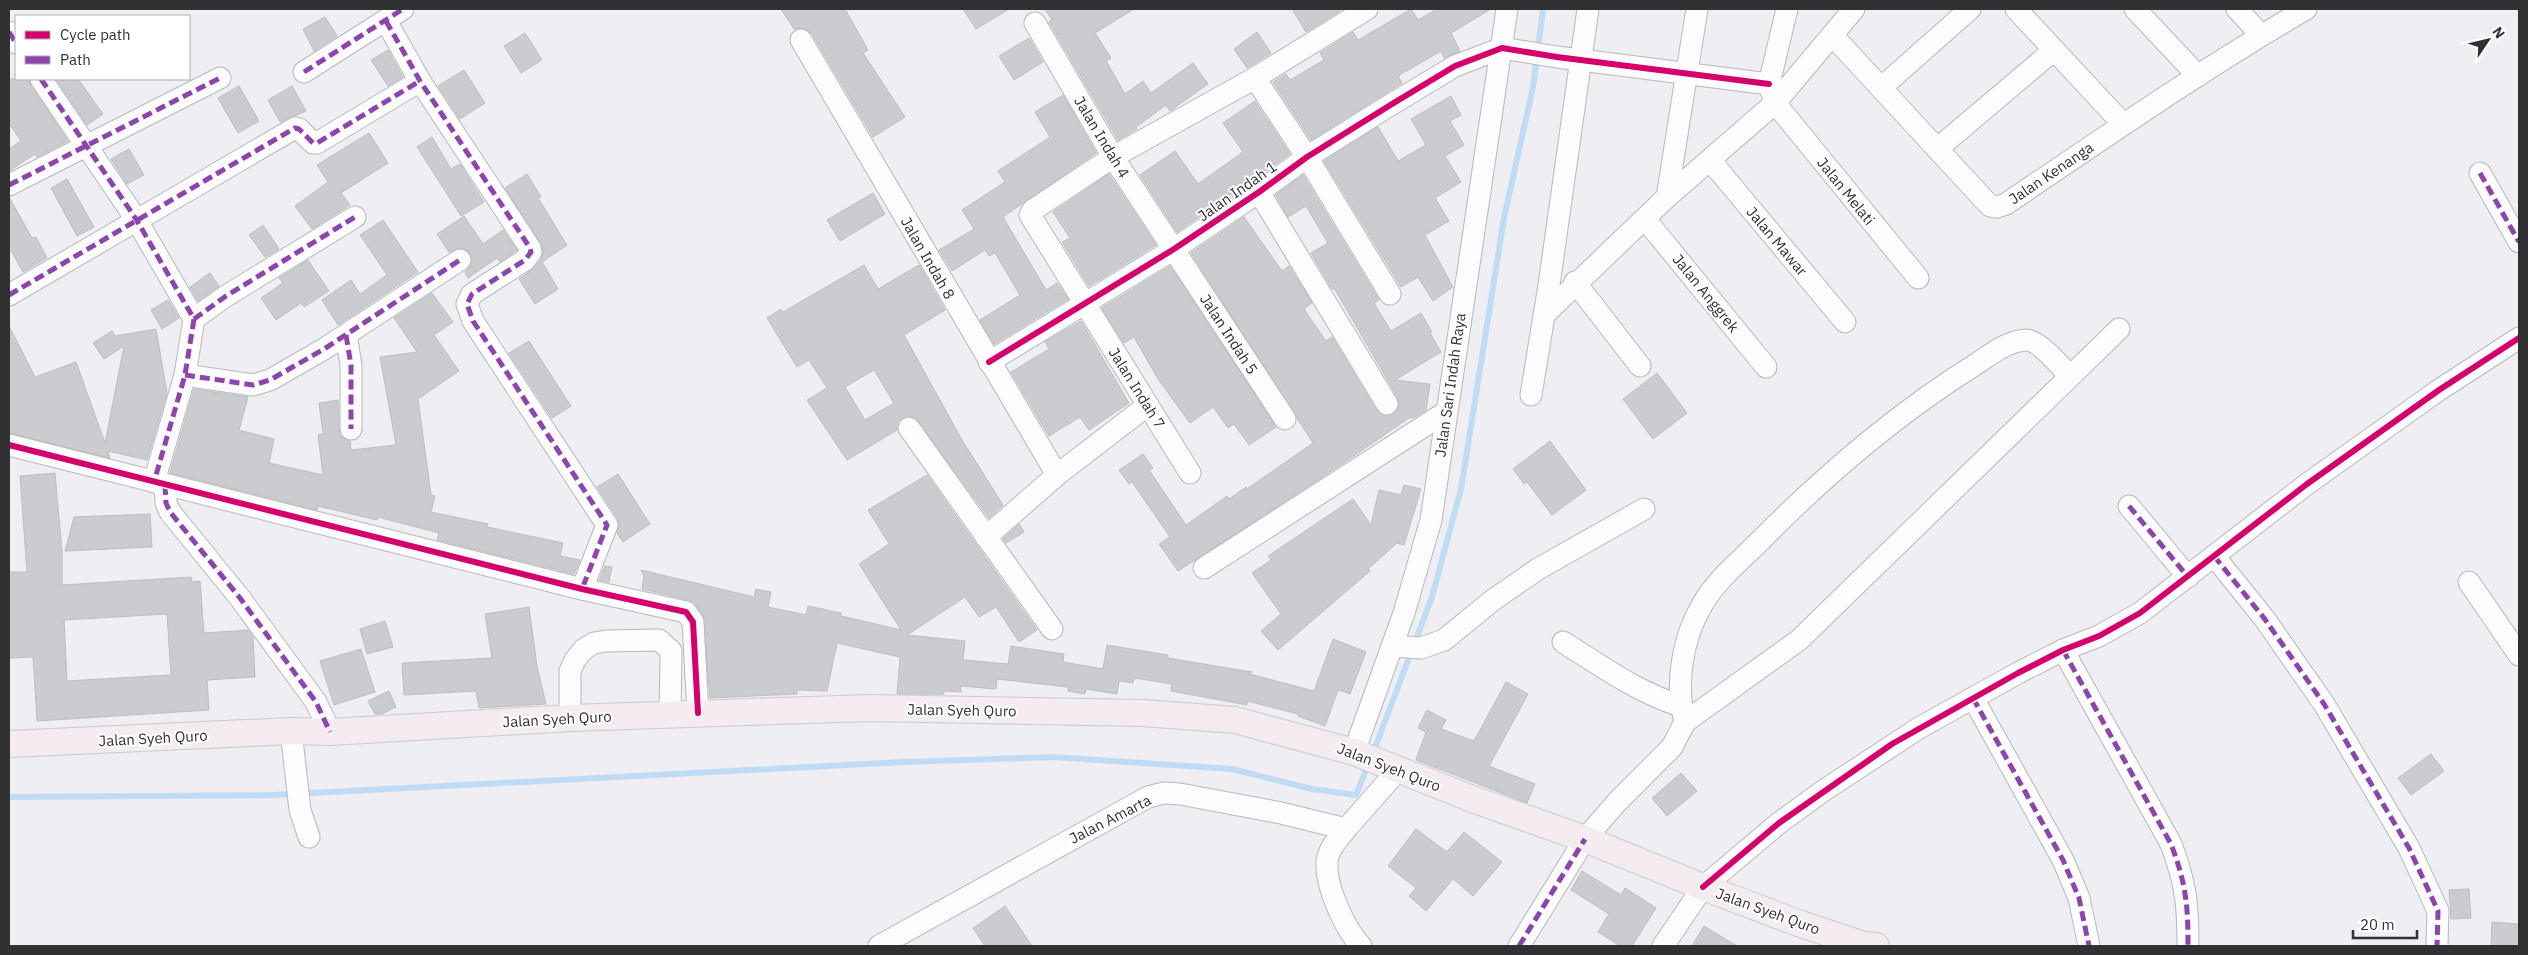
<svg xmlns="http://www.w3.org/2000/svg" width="2528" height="955" font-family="'IBM Plex Sans',sans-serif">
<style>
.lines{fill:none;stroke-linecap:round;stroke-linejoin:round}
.stream{stroke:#bfdcf4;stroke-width:6}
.building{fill:#cbcccf;stroke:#bebec2;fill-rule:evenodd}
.minor-casing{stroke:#b8b8bb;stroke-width:23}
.major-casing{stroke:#cbcbce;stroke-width:28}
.minor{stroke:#fcfcfd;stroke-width:21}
.major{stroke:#f4ecf0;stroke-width:26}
.quiet{stroke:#8e44ad;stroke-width:5;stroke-dasharray:10 5;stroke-linecap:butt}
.cycleway-casing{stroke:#fff;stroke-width:9}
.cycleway{stroke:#d6006c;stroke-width:6}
.labels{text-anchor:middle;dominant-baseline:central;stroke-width:4;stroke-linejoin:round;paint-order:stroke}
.street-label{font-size:15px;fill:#313133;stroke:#fff}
</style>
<rect width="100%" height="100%" fill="#eeeef3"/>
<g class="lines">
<g class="stream">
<path d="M 1373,753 L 1432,597 L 1461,489 L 1504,218 L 1533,87 L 1543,9"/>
<path d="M 9,797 L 273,795 L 904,762 L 1053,757 L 1232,769 L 1312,789 L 1356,795 L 1368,765"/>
</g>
</g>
<g class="building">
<path d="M 781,9 L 845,9 L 868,50 L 863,53 L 905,117 L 873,137 L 812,34 L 801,28 L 794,29 Z"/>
<path d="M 963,9 L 1009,9 L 976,29 Z"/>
<path d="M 1045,9 L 1134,9 L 1095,33 L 1111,58 L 1106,61 L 1125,94 L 1143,81 L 1151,93 L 1193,63 L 1208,84 L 1170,111 L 1166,105 L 1136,127 L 1137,129 L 1118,140 L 1049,22 L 1052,20 Z"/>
<path d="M 1292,9 L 1339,9 L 1340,11 L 1306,32 Z"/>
<path d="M 1411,9 L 1418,20 L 1437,9 L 1491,9 L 1451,33 L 1460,51 L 1444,58 L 1441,51 L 1398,76 L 1402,83 L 1311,140 L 1273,82 L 1286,74 L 1290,80 L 1324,60 L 1320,53 L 1353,32 L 1358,40 Z"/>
<path d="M 325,17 L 337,36 L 314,51 L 303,29 Z"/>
<path d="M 1257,32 L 1271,53 L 1247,68 L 1234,49 Z"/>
<path d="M 525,33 L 542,60 L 521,73 L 504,46 Z"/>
<path d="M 1029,38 L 1043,62 L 1014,80 L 999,56 Z"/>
<path d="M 388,50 L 403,77 L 388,86 L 371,60 Z"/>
<path d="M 464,70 L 485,103 L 460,119 L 438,86 Z"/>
<path d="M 9,79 L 29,79 L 31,86 L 68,141 L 37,157 L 35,154 L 9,171 L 9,149 L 21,141 L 9,123 Z"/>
<path d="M 56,79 L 78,79 L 103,114 L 87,125 Z"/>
<path d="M 239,86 L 259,121 L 238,133 L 218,98 Z"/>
<path d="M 292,86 L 306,111 L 280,122 L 268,100 Z"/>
<path d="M 1063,95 L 1096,153 L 1003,217 L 1046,290 L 1057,283 L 1068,299 L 994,344 L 980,320 L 1020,295 L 995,253 L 989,256 L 985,250 L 952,271 L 939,250 L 974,229 L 962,210 L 1005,182 L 998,171 L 1050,137 L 1035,112 Z"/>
<path d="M 1451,96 L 1461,115 L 1450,121 L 1464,145 L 1445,156 L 1461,182 L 1435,198 L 1449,221 L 1425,235 L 1453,287 L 1433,301 L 1418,277 L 1401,287 L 1324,161 L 1378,127 L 1398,161 L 1426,145 L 1411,119 Z"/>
<path d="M 1255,101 L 1290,154 L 1177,232 L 1140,175 L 1175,151 L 1198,184 L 1243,152 L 1223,123 Z"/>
<path d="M 369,133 L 388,163 L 341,193 L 350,205 L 312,229 L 295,206 L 328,182 L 317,165 Z"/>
<path d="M 432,137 L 451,169 L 460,164 L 484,202 L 461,216 L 417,147 Z"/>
<path d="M 129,149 L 144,175 L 127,184 L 111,159 Z"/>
<path d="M 527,174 L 541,197 L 538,198 L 567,245 L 542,262 L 558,289 L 535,304 L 519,279 L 532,270 L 541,260 L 543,254 L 542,245 L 505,188 Z"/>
<path d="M 1109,174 L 1156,245 L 1089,286 L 1062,242 L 1070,238 L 1053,212 Z"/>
<path d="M 1303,175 L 1379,300 L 1374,303 L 1391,331 L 1421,313 L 1432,332 L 1430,333 L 1441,352 L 1395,380 L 1430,384 L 1426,410 L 1413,418 L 1409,418 L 1342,464 L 1178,571 L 1159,544 L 1170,537 L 1132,482 L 1129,484 L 1119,470 L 1143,454 L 1153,468 L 1149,470 L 1186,525 L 1227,496 L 1229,499 L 1246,487 L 1247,489 L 1313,443 L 1191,253 L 1244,217 L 1282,271 L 1289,266 L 1312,303 L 1304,309 L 1326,341 L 1332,337 L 1376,410 L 1388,416 L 1398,410 L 1398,398 L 1334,288 L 1332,289 L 1311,253 L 1328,243 L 1306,206 L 1288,217 L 1276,195 Z"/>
<path d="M 67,179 L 94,227 L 77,236 L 51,188 Z"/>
<path d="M 873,193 L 885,214 L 840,241 L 827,220 Z"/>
<path d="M 9,197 L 32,238 L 36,237 L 47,258 L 23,272 L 9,247 Z"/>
<path d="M 464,216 L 483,244 L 503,230 L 517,250 L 500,262 L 497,258 L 468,278 L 465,272 L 471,265 L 470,253 L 460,248 L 449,252 L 437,234 Z"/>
<path d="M 383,220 L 418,272 L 338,325 L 322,300 L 351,280 L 360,294 L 387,275 L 360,235 Z"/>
<path d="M 263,225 L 279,249 L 265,257 L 249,235 Z"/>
<path d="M 308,260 L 329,291 L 304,307 L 301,303 L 276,320 L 261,298 L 283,283 L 279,278 Z"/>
<path d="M 864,265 L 878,289 L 919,265 L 945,310 L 904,335 L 962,440 L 1003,505 L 989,518 L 915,417 L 902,418 L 897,423 L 897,430 L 847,460 L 807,400 L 827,388 L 809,360 L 797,367 L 767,318 L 781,309 L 783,312 ZM 874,370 L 894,403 L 865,420 L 845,387 Z"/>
<path d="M 1170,266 L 1276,427 L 1249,445 L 1234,424 L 1228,428 L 1213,407 L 1190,423 L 1158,379 L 1134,337 L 1124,343 L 1102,308 Z"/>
<path d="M 210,273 L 219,286 L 198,301 L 190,287 Z"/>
<path d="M 432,293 L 453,322 L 434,335 L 459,371 L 418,399 L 431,495 L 435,496 L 431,512 L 488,524 L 487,527 L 563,543 L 560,556 L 580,560 L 574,574 L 437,540 L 439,533 L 378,517 L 377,520 L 318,506 L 317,510 L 170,473 L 194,389 L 248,397 L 239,430 L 274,439 L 269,463 L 323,475 L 318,435 L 323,434 L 319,403 L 338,400 L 339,429 L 340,436 L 350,441 L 351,450 L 396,445 L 380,357 L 417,352 L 394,318 Z"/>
<path d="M 168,300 L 179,318 L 162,329 L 151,310 Z"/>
<path d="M 1081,321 L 1129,403 L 1089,430 L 1080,417 L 1049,436 L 1011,372 L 1049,349 L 1045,342 Z"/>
<path d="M 9,326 L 35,377 L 76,362 L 105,443 L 124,346 L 104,359 L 93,343 L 112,331 L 115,336 L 156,329 L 167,393 L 147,460 L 108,451 L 110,458 L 9,433 Z"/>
<path d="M 529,341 L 571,406 L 552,418 L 509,353 Z"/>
<path d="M 1657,373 L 1687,413 L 1653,439 L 1623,399 Z"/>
<path d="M 1550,441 L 1586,490 L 1552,515 L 1527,482 L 1524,484 L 1513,469 Z"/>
<path d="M 55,473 L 62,551 L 62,585 L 191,577 L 192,582 L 200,581 L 204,633 L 248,630 L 253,637 L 255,677 L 207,680 L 209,710 L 37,721 L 33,657 L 9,658 L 9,572 L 27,572 L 20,476 ZM 167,614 L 171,675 L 67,681 L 64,620 Z"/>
<path d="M 618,474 L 650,524 L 623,542 L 617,533 L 619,524 L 618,519 L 597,487 Z"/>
<path d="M 927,475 L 1037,630 L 1019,642 L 996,607 L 979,617 L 965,597 L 907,635 L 965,641 L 963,660 L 1008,664 L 1011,646 L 1064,654 L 1063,662 L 1103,669 L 1107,645 L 1168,655 L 1168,658 L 1252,672 L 1249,674 L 1314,691 L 1333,639 L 1366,652 L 1350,694 L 1338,690 L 1325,726 L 1298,716 L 1298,714 L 1247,701 L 1247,705 L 1171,691 L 1172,684 L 1134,678 L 1133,683 L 1119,681 L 1117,694 L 1086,689 L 1085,694 L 1068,691 L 1068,687 L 997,679 L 996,689 L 961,686 L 961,692 L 944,691 L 944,694 L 897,694 L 900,657 L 837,643 L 827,691 L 797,690 L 797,694 L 710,698 L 703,615 L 689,600 L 642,589 L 644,576 L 641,570 L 754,597 L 756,589 L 771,592 L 768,607 L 806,615 L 808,606 L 841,613 L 841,616 L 901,630 L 859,564 L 889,544 L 868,510 Z"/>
<path d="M 1404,485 L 1421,489 L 1404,545 L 1397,543 L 1368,569 L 1370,571 L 1278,650 L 1261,631 L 1281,614 L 1252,573 L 1271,560 L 1268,556 L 1353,499 L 1371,525 L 1379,490 L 1401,495 Z"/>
<path d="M 150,514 L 152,547 L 65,551 L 74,517 Z"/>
<path d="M 1019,524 L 1024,532 L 1006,543 L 1003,539 Z"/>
<path d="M 605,566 L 612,567 L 609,582 L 599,580 Z"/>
<path d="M 529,607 L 537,666 L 546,704 L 479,708 L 476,691 L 404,695 L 402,663 L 492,658 L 485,614 Z"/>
<path d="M 385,621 L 393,647 L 367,654 L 360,629 Z"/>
<path d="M 361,649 L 375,692 L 334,705 L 320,661 Z"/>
<path d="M 1506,682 L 1528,694 L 1489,766 L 1535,784 L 1527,803 L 1416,760 L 1426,732 L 1418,728 L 1427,710 L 1446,720 L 1441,729 L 1474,741 Z"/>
<path d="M 389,691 L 396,707 L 382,714 L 375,714 L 368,701 Z"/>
<path d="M 2431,754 L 2444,771 L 2411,795 L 2398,778 Z"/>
<path d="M 1681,773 L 1697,791 L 1667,816 L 1652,798 Z"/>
<path d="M 1416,829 L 1447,852 L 1464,832 L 1502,862 L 1473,896 L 1453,879 L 1426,911 L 1409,896 L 1416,888 L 1388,866 Z"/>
<path d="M 1582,871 L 1621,895 L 1625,888 L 1656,908 L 1632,946 L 1620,946 L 1598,932 L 1609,914 L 1571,890 Z"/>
<path d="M 2469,889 L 2471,918 L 2451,919 L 2449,890 Z"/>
<path d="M 1005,906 L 1032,946 L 985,946 L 973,928 Z"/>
<path d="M 2492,922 L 2519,924 L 2519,946 L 2491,946 Z"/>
<path d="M 1704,926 L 1737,946 L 1692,946 Z"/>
</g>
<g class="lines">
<g class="minor-casing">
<g id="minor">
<path d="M 1787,9 L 1769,84 L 1775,103 L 1918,278"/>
<path d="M 2016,9 L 2123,124"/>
<path d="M 2135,9 L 2198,76"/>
<path d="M 2237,9 L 2261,35"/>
<path d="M 386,21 L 420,81 L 530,248 L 531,252 L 525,260 L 472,294 L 467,304 L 473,321 L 607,525 L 582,589"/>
<path d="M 1035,23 L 1113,157 L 1285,419"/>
<path d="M 9,32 L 16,43"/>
<path d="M 1832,35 L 1990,206 L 1997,207 L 2006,204 C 2105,137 2203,69 2306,9"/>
<path d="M 801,40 L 1057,475"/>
<path d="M 304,72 L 403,9"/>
<path d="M 1255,78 L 1307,157 L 1390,294"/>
<path d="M 41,79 L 136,219 L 194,319 L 185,375 L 154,482"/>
<path d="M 1882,87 L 1970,9"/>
<path d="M 1937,149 L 2054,50"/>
<path d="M 1710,160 L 1845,322"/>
<path d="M 2480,173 L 2519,242"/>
<path d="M 9,185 L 220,78"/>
<path d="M 1259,192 L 1387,404"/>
<path d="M 1667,197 L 1697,9"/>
<path d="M 1645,219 L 1766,367"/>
<path d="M 1575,282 L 1640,366"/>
<path d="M 9,295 L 295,128 L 299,129 L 313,143 L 317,143 L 420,81"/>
<path d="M 1545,314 L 1667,197 L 1775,103 L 1854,9"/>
<path d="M 194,319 L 226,296 L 355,217"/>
<path d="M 346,335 L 351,365 L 351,429"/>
<path d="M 989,362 L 1174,249 L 1259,192 L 1307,157 L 1392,104 L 1455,66 L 1502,48 L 1557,57 L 1769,84"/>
<path d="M 185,375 L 253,385 L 270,380 L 324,349 L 460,260"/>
<path d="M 1531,395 L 1549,285 L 1588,9"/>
<path d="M 909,428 L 1052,629"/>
<path d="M 9,445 L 582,589 L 686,612 L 693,622 L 698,713"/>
<path d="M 1190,473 L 1030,215 L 1033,210 L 1113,157 L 1255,78 L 1367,9"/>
<path d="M 165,485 L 166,503 L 170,512 L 240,598 L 316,702 L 330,732"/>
<path d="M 2129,506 L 2188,577"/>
<path d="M 986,537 L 1057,475 L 1148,405"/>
<path d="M 2214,556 L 2264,618 L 2324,704 L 2409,848 L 2438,911 L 2437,946"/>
<path d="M 1204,568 L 1446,412"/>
<path d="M 2469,582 L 2519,655"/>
<path d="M 1563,642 C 1601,666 1637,692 1681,706"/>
<path d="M 1392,646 L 1421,648 L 1444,640 L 1493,600 L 1538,569 L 1644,509"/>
<path d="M 2063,650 L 2171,844 C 2186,884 2188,904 2188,946"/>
<path d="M 1973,698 L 2063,860 L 2079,898 L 2089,946"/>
<path d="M 570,718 L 570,671 L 575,660 L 584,649 L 594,643 L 606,641 L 659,640 L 671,651 L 670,714"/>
<path d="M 1685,722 C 1675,685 1682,639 1702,605 C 1716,580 1740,561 1760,541 C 1825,475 1894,416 1973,366 C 1989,356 2006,341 2026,340 C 2039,340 2060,366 2069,375"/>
<path d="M 291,731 L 300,810 L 309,837"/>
<path d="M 1354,752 L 1404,613 L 1431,520 L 1507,9"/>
<path d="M 1346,829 C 1338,839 1328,849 1327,862 C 1325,886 1345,929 1361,946"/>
<path d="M 879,946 L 1148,797 L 1164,793 L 1180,794 L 1281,813 L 1346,829 L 1398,770"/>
<path d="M 1519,946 L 1585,839 L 1617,802 L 1672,747 L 1685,722 L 1799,640 L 2119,329"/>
<path d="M 1663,946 L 1703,887 L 1779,823 L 1823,791 L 1919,728 L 2018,673 L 2063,650 L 2099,636 L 2140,613 L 2307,484 L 2439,390 L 2519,338"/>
</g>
</g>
<g class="major-casing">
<path id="major" d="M 9,744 L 291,731 L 330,732 L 570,718 L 870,708 L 1143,713 L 1235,720 L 1354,752 L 1475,800 L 1585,839 L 1703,887 L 1798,923 L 1864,945 L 1876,946"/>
</g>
<use href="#minor" class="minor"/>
<use href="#major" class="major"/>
<g class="quiet">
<path d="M 386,21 L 420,81 L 530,248 L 531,252 L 525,260 L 472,294 L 467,304 L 473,321 L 607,525 L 582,589"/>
<path d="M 9,32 L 16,43"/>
<path d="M 304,72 L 403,9"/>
<path d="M 41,79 L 136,219 L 194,319 L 185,375 L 154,482"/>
<path d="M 2480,173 L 2519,242"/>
<path d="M 9,185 L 220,78"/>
<path d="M 9,295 L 295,128 L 299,129 L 313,143 L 317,143 L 420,81"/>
<path d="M 194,319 L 226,296 L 355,217"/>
<path d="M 346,335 L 351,365 L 351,429"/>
<path d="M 185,375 L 253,385 L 270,380 L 324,349 L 460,260"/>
<path d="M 165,485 L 166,503 L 170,512 L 240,598 L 316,702 L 330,732"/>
<path d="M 2129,506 L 2188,577"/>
<path d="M 2214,556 L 2264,618 L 2324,704 L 2409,848 L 2438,911 L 2437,946"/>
<path d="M 2063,650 L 2171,844 C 2186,884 2188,904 2188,946"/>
<path d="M 1973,698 L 2063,860 L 2079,898 L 2089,946"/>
<path d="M 1519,946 L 1585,839"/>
</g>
<g class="cycleway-casing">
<g id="cycleway">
<path d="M 989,362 L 1174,249 L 1259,192 L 1307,157 L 1392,104 L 1455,66 L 1502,48 L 1557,57 L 1769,84"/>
<path d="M 9,445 L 582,589 L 686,612 L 693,622 L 698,713"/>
<path d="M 1703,887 L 1779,823 L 1892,744 L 2018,673 L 2063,650 L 2099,636 L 2140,613 L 2307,484 L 2439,390 L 2519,338"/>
</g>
</g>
<use href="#cycleway" class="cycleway"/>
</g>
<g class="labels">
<g class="street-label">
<text transform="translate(1102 137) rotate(59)">Jalan Indah 4</text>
<text transform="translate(2051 173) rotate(-34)">Jalan Kenanga</text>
<text transform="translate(1237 191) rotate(-35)">Jalan Indah 1</text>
<text transform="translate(1846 191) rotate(51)">Jalan Melati</text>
<text transform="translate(1777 241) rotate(50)">Jalan Mawar</text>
<text transform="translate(928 258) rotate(60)">Jalan Indah 8</text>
<text transform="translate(1706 293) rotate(51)">Jalan Anggrek</text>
<text transform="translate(1229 334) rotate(57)">Jalan Indah 5</text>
<text transform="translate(1450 385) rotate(-82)">Jalan Sari Indah Raya</text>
<text transform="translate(1137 388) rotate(58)">Jalan Indah 7</text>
<text transform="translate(962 710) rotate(1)">Jalan Syeh Quro</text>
<text transform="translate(557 719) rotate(-3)">Jalan Syeh Quro</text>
<text transform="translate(153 738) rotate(-3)">Jalan Syeh Quro</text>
<text transform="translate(1389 767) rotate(21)">Jalan Syeh Quro</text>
<text transform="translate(1110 819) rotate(-27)">Jalan Amarta</text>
<text transform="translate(1768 911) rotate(20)">Jalan Syeh Quro</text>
</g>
</g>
<rect width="2528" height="955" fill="none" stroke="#313133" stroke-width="20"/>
<rect x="15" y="15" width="175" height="65" fill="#ffffff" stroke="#adadad"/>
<rect x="25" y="31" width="25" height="8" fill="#d6006c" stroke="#adadad"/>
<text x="60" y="40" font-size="15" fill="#313133">Cycle path</text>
<rect x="25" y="56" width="25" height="8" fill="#8e44ad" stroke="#adadad"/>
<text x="60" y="65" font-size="15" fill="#313133">Path</text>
<g transform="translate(2488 40) rotate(55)" stroke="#ffffff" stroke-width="4" paint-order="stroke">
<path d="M0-4L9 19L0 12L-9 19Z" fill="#313133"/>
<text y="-8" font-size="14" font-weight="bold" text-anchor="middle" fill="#313133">N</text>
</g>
<path d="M2353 930v8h64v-8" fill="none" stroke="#313133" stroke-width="2.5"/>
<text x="2360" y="930" font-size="15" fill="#313133" stroke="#ffffff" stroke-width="4" paint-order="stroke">20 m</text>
</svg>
